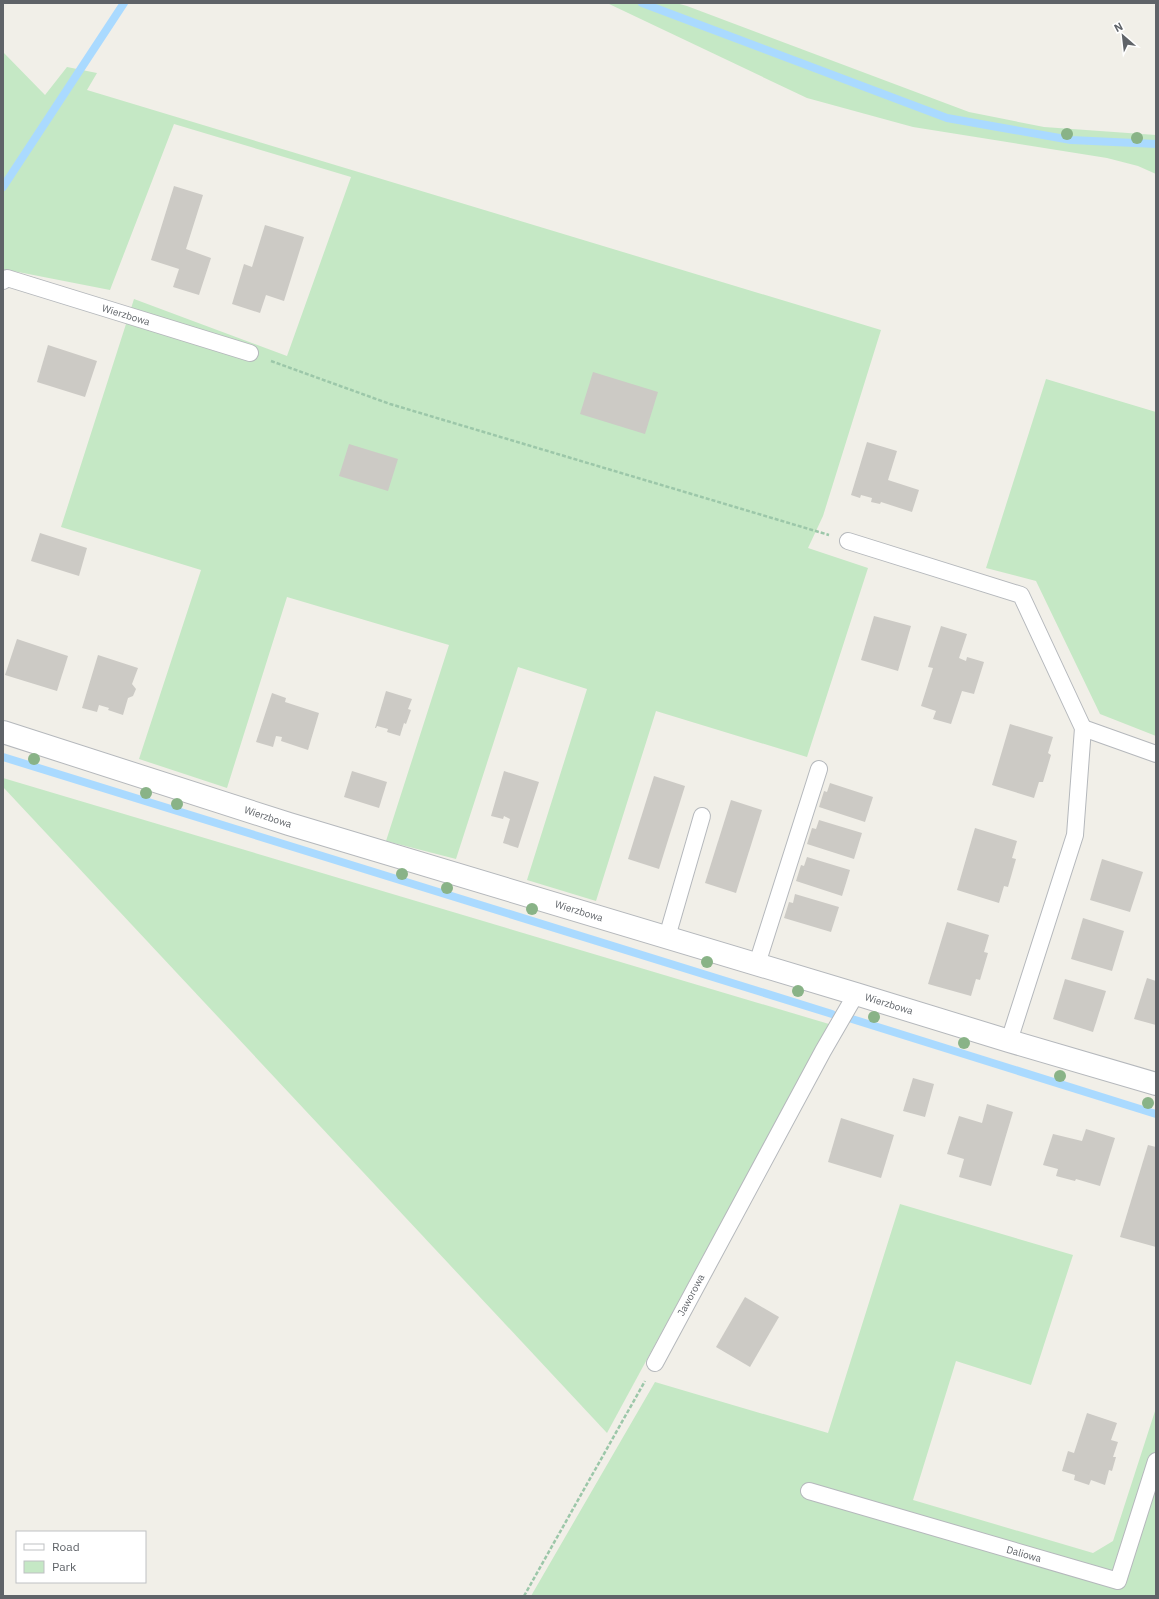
<svg xmlns="http://www.w3.org/2000/svg" width="1159" height="1599" font-family="'IBM Plex Sans',sans-serif">
<style>
.green{fill:#c5e8c5}
.lines{fill:none;stroke-linecap:round;stroke-linejoin:round}
.stream{stroke:#aadaff;stroke-width:8}
.building{fill:#cccac5}
.service-casing{stroke:#b5b8bc;stroke-width:18}
.minor-casing{stroke:#b5b8bc;stroke-width:24}
.path{stroke:#9cc7a9;stroke-width:2.5;stroke-dasharray:4 2;stroke-linecap:butt}
.service{stroke:#fff;stroke-width:16}
.minor{stroke:#fff;stroke-width:22}
.tree{fill:#89b387}
.labels{text-anchor:middle;dominant-baseline:central;stroke-width:4;stroke-linejoin:round;paint-order:stroke}
.street-label{font-size:10px;fill:#5f6368;stroke:#fff}
</style>
<rect width="100%" height="100%" fill="#f1efe8"/>
<g class="green">
<path d="M 607,3 L 676,3 L 687,6 L 969,112 L 1044,127 L 1156,135 L 1156,174 L 1138,166 L 1107,158 L 913,127 L 807,98 Z"/>
<path d="M 3,52 L 45,95 L 67,67 L 97,73 L 87,90 L 881,330 L 823,516 L 808,548 L 868,568 L 807,757 L 656,711 L 596,901 L 527,880 L 587,689 L 518,667 L 456,859 L 386,841 L 449,645 L 287,597 L 227,788 L 139,759 L 201,570 L 61,527 L 134,299 L 287,356 L 351,177 L 174,124 L 110,290 L 13,271 L 3,272 Z"/>
<path d="M 1046,379 L 1156,412 L 1156,736 L 1100,714 L 1036,581 L 986,568 Z"/>
<path d="M 3,778 L 829,1024 L 607,1433 L 3,787 Z"/>
<path d="M 900,1204 L 1073,1255 L 1031,1385 L 956,1361 L 913,1500 L 1093,1553 L 1113,1541 L 1156,1408 L 1156,1596 L 531,1596 L 655,1382 L 828,1433 Z"/>
</g>
<g class="lines">
<g class="stream">
<path d="M 642,3 L 947,118 L 1071,140 L 1156,144"/>
<path d="M 3,187 L 124,3"/>
<path d="M 3,757 L 832,1014"/>
<path d="M 852,1019 L 1156,1114"/>
</g>
</g>
<g class="building">
<path d="M 174,186 L 203,195 L 186,249 L 211,258 L 199,295 L 173,287 L 179,269 L 151,260 Z"/>
<path d="M 265,225 L 304,237 L 284,301 L 266,295 L 260,313 L 232,304 L 244,264 L 252,267 Z"/>
<path d="M 48,345 L 97,361 L 85,397 L 37,382 Z"/>
<path d="M 593,372 L 658,392 L 645,434 L 580,414 Z"/>
<path d="M 867,442 L 897,451 L 888,480 L 919,490 L 912,512 L 881,502 L 880,504 L 871,502 L 872,498 L 861,495 L 860,498 L 851,495 Z"/>
<path d="M 349,444 L 398,459 L 388,491 L 339,476 Z"/>
<path d="M 40,533 L 87,548 L 79,576 L 31,561 Z"/>
<path d="M 874,616 L 911,626 L 898,671 L 861,660 Z"/>
<path d="M 941,626 L 967,634 L 959,658 L 966,661 L 967,657 L 984,662 L 974,694 L 962,691 L 951,724 L 933,719 L 936,711 L 921,706 L 933,668 L 928,667 Z"/>
<path d="M 17,639 L 68,656 L 57,691 L 5,675 Z"/>
<path d="M 98,655 L 138,668 L 132,684 L 136,689 L 133,696 L 128,698 L 123,715 L 108,710 L 109,708 L 99,705 L 97,712 L 82,708 Z"/>
<path d="M 386,691 L 412,699 L 408,709 L 411,710 L 406,724 L 404,723 L 400,736 L 387,732 L 388,729 L 377,726 L 376,728 L 375,728 Z"/>
<path d="M 272,693 L 286,698 L 285,702 L 319,713 L 308,750 L 281,741 L 282,737 L 276,736 L 273,747 L 256,742 Z"/>
<path d="M 1010,724 L 1053,737 L 1048,753 L 1051,755 L 1043,782 L 1039,782 L 1034,798 L 992,785 Z"/>
<path d="M 352,771 L 387,782 L 379,808 L 344,797 Z"/>
<path d="M 504,771 L 539,782 L 518,848 L 503,843 L 510,819 L 504,816 L 503,819 L 491,816 Z"/>
<path d="M 654,776 L 685,786 L 659,869 L 628,859 Z"/>
<path d="M 830,783 L 873,797 L 865,822 L 819,807 L 824,791 L 827,792 Z"/>
<path d="M 731,800 L 762,810 L 736,893 L 705,883 Z"/>
<path d="M 819,820 L 862,833 L 854,859 L 807,844 L 812,828 L 816,829 Z"/>
<path d="M 975,828 L 1017,841 L 1012,858 L 1016,859 L 1008,887 L 1004,886 L 999,903 L 957,890 Z"/>
<path d="M 807,857 L 850,870 L 842,896 L 796,881 L 801,865 L 804,866 Z"/>
<path d="M 1102,859 L 1143,872 L 1130,912 L 1090,900 Z"/>
<path d="M 795,894 L 839,907 L 831,932 L 784,918 L 789,902 L 793,903 Z"/>
<path d="M 1083,918 L 1124,931 L 1112,971 L 1071,959 Z"/>
<path d="M 947,922 L 989,935 L 984,952 L 988,953 L 980,980 L 976,979 L 971,996 L 928,984 Z"/>
<path d="M 1147,978 L 1156,981 L 1156,1025 L 1134,1019 Z"/>
<path d="M 1065,979 L 1106,991 L 1093,1032 L 1053,1019 Z"/>
<path d="M 913,1078 L 934,1084 L 925,1117 L 903,1111 Z"/>
<path d="M 987,1104 L 1013,1112 L 991,1186 L 959,1177 L 964,1159 L 947,1154 L 959,1116 L 982,1123 Z"/>
<path d="M 841,1118 L 894,1135 L 881,1178 L 828,1162 Z"/>
<path d="M 1086,1129 L 1115,1138 L 1100,1186 L 1076,1179 L 1075,1181 L 1056,1176 L 1058,1169 L 1043,1165 L 1053,1134 L 1082,1141 Z"/>
<path d="M 1148,1145 L 1156,1147 L 1156,1247 L 1120,1237 Z"/>
<path d="M 745,1297 L 779,1317 L 750,1367 L 716,1347 Z"/>
<path d="M 1087,1413 L 1117,1423 L 1111,1440 L 1118,1442 L 1113,1457 L 1116,1457 L 1112,1471 L 1109,1470 L 1105,1485 L 1091,1480 L 1089,1485 L 1074,1480 L 1075,1475 L 1062,1471 L 1068,1451 L 1074,1453 Z"/>
</g>
<g class="lines">
<g class="service-casing">
<g id="service">
<path d="M 3,281 L 7,278 L 250,353"/>
<path d="M 848,541 L 1021,595 L 1083,728 L 1075,835 L 1009,1041"/>
<path d="M 1083,728 L 1156,754"/>
<path d="M 667,937 L 702,816"/>
<path d="M 757,964 L 819,769"/>
<path d="M 655,1363 L 823,1051 L 856,994"/>
<path d="M 809,1491 L 1118,1581 L 1156,1461"/>
</g>
</g>
<g class="minor-casing">
<path id="minor" d="M 3,732 L 289,824 L 856,994 L 1009,1041 L 1156,1084"/>
</g>
<g class="path">
<path d="M 271,361 L 390,404 L 829,535"/>
<path d="M 524,1596 L 645,1381"/>
</g>
<use href="#service" class="service"/>
<use href="#minor" class="minor"/>
</g>
<g class="tree">
<circle cx="1067" cy="134" r="6"/>
<circle cx="1137" cy="138" r="6"/>
<circle cx="34" cy="759" r="6"/>
<circle cx="146" cy="793" r="6"/>
<circle cx="177" cy="804" r="6"/>
<circle cx="402" cy="874" r="6"/>
<circle cx="447" cy="888" r="6"/>
<circle cx="532" cy="909" r="6"/>
<circle cx="707" cy="962" r="6"/>
<circle cx="798" cy="991" r="6"/>
<circle cx="874" cy="1017" r="6"/>
<circle cx="964" cy="1043" r="6"/>
<circle cx="1060" cy="1076" r="6"/>
<circle cx="1148" cy="1103" r="6"/>
</g>
<g class="labels">
<g class="street-label">
<text transform="translate(126 315) rotate(17)">Wierzbowa</text>
<text transform="translate(268 817) rotate(18)">Wierzbowa</text>
<text transform="translate(579 911) rotate(17)">Wierzbowa</text>
<text transform="translate(889 1004) rotate(17)">Wierzbowa</text>
<text transform="translate(691 1295) rotate(-62)">Jaworowa</text>
<text transform="translate(1024 1554) rotate(16)">Daliowa</text>
</g>
</g>
<rect width="1159" height="1599" fill="none" stroke="#5f6368" stroke-width="8"/>
<rect x="16" y="1531" width="130" height="52" fill="#ffffff" stroke="#bfc1c3"/>
<rect x="24" y="1544" width="20" height="6" fill="#ffffff" stroke="#bfc1c3"/>
<text x="52" y="1551" font-size="12" fill="#5f6368">Road</text>
<rect x="24" y="1561" width="20" height="12" fill="#c5e8c5" stroke="#bfc1c3"/>
<text x="52" y="1571" font-size="12" fill="#5f6368">Park</text>
<g transform="translate(1123 36) rotate(332)" stroke="#ffffff" stroke-width="3" paint-order="stroke">
<path d="M0-3L7 15L0 10L-7 15Z" fill="#5f6368"/>
<text y="-6" font-size="11" font-weight="bold" text-anchor="middle" fill="#5f6368">N</text>
</g>
</svg>
